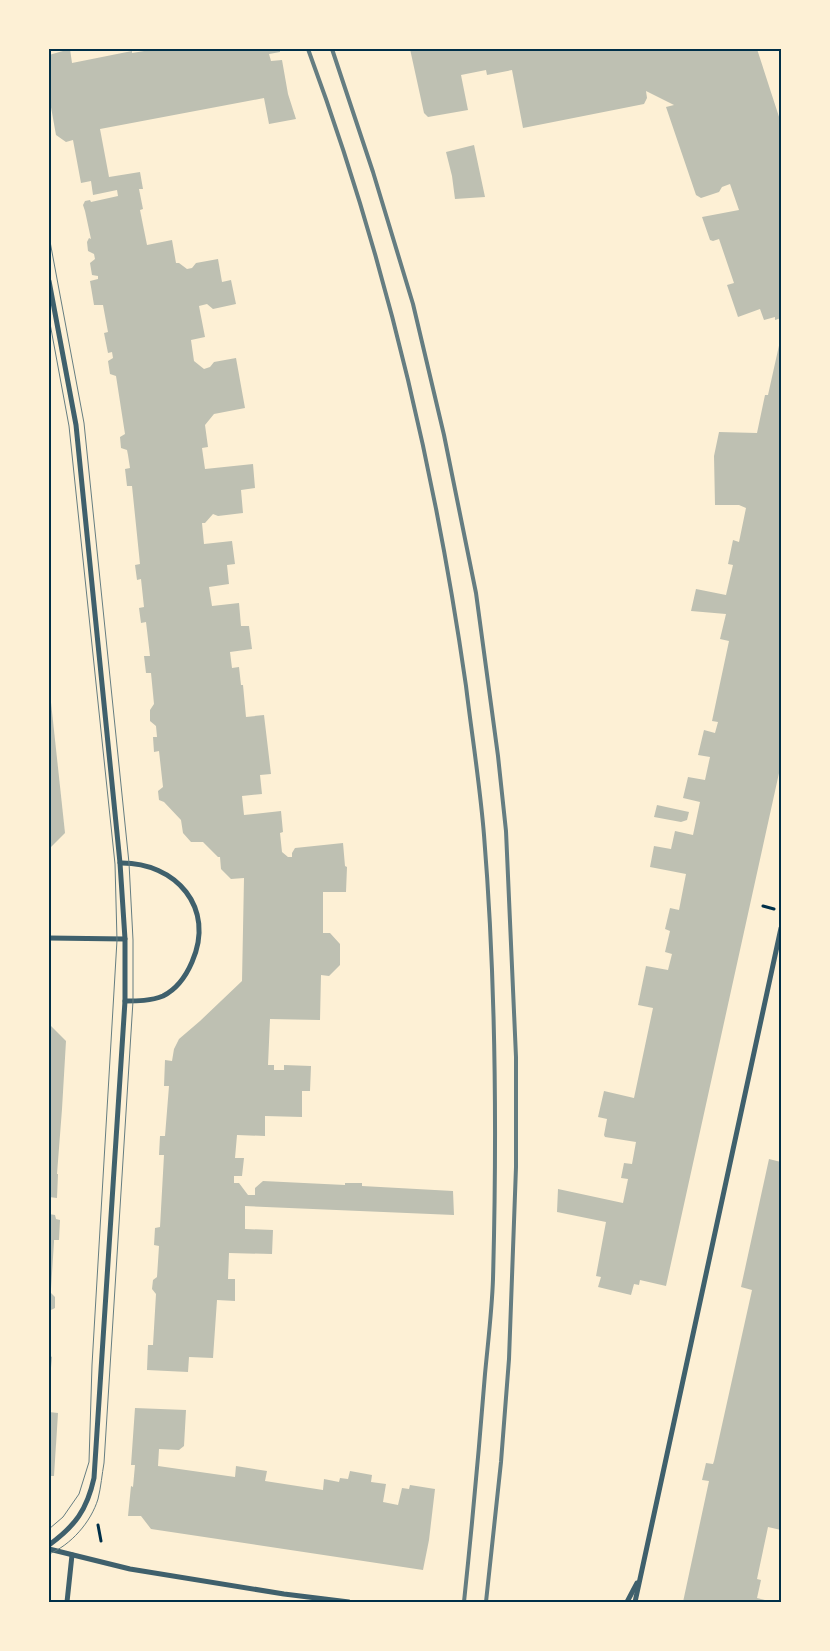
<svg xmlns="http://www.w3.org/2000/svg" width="830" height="1651" font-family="'Golos Text',sans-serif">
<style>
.building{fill:#bec0b2}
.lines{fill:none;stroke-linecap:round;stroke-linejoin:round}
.path{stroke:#003049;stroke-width:3}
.minor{stroke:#3f606c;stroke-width:5}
.tram{stroke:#657d81;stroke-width:1}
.rail{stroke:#657d81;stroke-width:4}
.neatline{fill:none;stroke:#003049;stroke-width:2}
</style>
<rect width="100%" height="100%" fill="#fdf0d5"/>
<g class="building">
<path d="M 70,49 L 72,63 L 132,51 L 132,53 L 156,49 L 280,49 L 280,52 L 269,54 L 271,61 L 282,60 L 288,94 L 296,119 L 269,124 L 264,98 L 100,129 L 109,177 L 140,172 L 143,189 L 139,189 L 143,209 L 140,210 L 147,245 L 172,240 L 176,263 L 179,263 L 187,269 L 192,268 L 196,263 L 218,259 L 222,282 L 231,280 L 236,304 L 213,309 L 207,304 L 199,306 L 205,337 L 191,340 L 194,361 L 204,369 L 210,367 L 214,362 L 236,358 L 245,408 L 214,414 L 205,425 L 208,447 L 202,448 L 205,469 L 253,464 L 255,488 L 241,490 L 243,513 L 218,516 L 213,514 L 205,523 L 202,523 L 204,544 L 232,541 L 235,564 L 227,565 L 229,584 L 209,587 L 212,606 L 239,603 L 241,626 L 249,626 L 252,649 L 230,652 L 232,668 L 239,667 L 241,685 L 243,685 L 246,717 L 264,715 L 271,774 L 260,775 L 262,794 L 242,796 L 244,815 L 281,811 L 283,832 L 280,833 L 282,852 L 288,857 L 292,857 L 292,853 L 295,848 L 343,843 L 345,866 L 347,867 L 346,892 L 323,892 L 323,933 L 330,933 L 340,944 L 340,965 L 329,976 L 321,975 L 320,1020 L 270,1019 L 268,1065 L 274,1065 L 274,1070 L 284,1070 L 284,1065 L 311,1066 L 310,1091 L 302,1091 L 302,1117 L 265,1116 L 265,1136 L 237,1135 L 235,1158 L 244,1158 L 242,1176 L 234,1176 L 234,1183 L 239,1183 L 248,1195 L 255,1195 L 255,1188 L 263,1181 L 345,1185 L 345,1183 L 362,1183 L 362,1186 L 453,1191 L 454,1215 L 245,1206 L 245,1229 L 273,1230 L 272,1254 L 229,1253 L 228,1279 L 235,1279 L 235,1301 L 217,1300 L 213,1358 L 189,1357 L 188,1372 L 147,1370 L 148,1345 L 153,1345 L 156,1294 L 152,1289 L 153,1280 L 157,1277 L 159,1246 L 154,1245 L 155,1228 L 160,1227 L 164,1155 L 159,1155 L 160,1136 L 165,1136 L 169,1086 L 164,1086 L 165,1060 L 172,1061 L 174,1049 L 179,1039 L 200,1021 L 242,981 L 244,878 L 231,879 L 221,869 L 220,857 L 218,857 L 203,842 L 191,842 L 183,833 L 181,820 L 164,802 L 159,800 L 158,791 L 163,787 L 159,751 L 154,752 L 153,737 L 157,737 L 156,726 L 150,721 L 150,710 L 154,704 L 151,673 L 146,673 L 144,656 L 150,656 L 146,622 L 141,623 L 139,608 L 144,607 L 141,579 L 137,580 L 135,565 L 140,564 L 132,486 L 127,486 L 125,469 L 130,468 L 128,455 L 127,450 L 121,448 L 120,437 L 125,434 L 116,376 L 110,374 L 108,361 L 113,358 L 112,352 L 108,353 L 104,333 L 108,332 L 103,305 L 94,305 L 90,281 L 98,279 L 98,276 L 92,275 L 90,263 L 95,259 L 94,254 L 88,251 L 87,242 L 89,238 L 91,239 L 85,211 L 83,205 L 85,201 L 90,200 L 91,202 L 118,196 L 117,190 L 93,195 L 91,181 L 81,183 L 73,140 L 66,142 L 56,135 L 49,96 L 49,55 Z"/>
<path d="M 410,49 L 757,49 L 781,123 L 781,318 L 775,320 L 775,317 L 764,320 L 760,309 L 738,317 L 727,285 L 734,283 L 719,239 L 713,241 L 710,240 L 702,217 L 739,210 L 730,184 L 722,187 L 719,192 L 701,198 L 696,195 L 666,107 L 674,105 L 646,91 L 647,98 L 644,104 L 523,128 L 512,70 L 487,75 L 486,70 L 461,75 L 468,110 L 428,117 L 424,113 Z"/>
<path d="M 474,145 L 485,197 L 455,199 L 452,176 L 446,152 Z"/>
<path d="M 780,341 L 781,764 L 666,1286 L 640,1280 L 639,1285 L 634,1284 L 631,1295 L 598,1287 L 601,1277 L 596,1276 L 606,1222 L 557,1212 L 558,1189 L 623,1203 L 628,1179 L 621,1178 L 624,1163 L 632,1164 L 636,1142 L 605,1137 L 604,1135 L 607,1119 L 598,1117 L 604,1091 L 634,1098 L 653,1008 L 638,1005 L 646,966 L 668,970 L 672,954 L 665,952 L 670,931 L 665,929 L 670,908 L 679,910 L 686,874 L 650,867 L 654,846 L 671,849 L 675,831 L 693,835 L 700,802 L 683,798 L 688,777 L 705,780 L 710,757 L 698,755 L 704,730 L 715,733 L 718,722 L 712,721 L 729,641 L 720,639 L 726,614 L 691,611 L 696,589 L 726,595 L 733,565 L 728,564 L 733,540 L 739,542 L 746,508 L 739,505 L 715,505 L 714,456 L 719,432 L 757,433 L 765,395 L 768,395 Z"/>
<path d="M 50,693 L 65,833 L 49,849 L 49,694 Z"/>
<path d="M 657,805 L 689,812 L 687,820 L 681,822 L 654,817 Z"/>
<path d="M 49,1024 L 66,1041 L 62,1109 L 57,1174 L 58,1174 L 57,1198 L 49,1197 Z"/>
<path d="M 769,1159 L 781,1162 L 781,1530 L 768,1527 L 757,1579 L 761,1580 L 757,1598 L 773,1602 L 683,1602 L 709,1481 L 702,1480 L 706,1463 L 713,1464 L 714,1461 L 752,1290 L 741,1287 Z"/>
<path d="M 49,1214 L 55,1215 L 56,1219 L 60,1220 L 59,1240 L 54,1240 L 54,1242 L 51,1289 L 51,1293 L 55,1297 L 55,1308 L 49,1311 Z"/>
<path d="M 49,1355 L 52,1357 L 51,1368 L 49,1370 Z"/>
<path d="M 135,1408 L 186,1410 L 184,1446 L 179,1450 L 159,1449 L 158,1466 L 235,1477 L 236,1466 L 267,1471 L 265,1481 L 323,1490 L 324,1479 L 339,1482 L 340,1478 L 348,1479 L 350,1471 L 372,1475 L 371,1482 L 386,1484 L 383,1502 L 398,1505 L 402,1488 L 409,1489 L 410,1485 L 435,1489 L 429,1540 L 423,1570 L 151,1529 L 141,1516 L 128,1516 L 131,1486 L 133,1487 L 135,1465 L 131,1465 Z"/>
<path d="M 49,1412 L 58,1413 L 54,1476 L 49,1476 Z"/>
</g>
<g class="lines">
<g class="path">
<path d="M 763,906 L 774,909"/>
<path d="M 98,1525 L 101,1541"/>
</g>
<g class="minor">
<path d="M 49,281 L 76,425 L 120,863 L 125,939 L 125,1001 L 94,1478 C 87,1510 75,1526 49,1545"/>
<path d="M 120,863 C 176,862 216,908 192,962 C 186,976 177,989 163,996 C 151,1001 137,1001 125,1001"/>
<path d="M 49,938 L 125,939"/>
<path d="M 49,1549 L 130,1569 L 284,1594 L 349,1602"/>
<path d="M 67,1602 L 72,1555"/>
<path d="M 627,1602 L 637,1583"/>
<path d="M 635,1602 L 781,928"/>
</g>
<g class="tram">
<path d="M 49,236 L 84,423 L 129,863 L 133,940 L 133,1001 L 104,1463 C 102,1474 101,1487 98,1499 C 91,1522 71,1545 49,1554"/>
<path d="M 49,318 L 69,426 L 115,864 L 117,940 L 92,1365 L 89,1462 L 79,1494 L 63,1517 L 49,1529"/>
</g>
<g class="rail">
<path d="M 308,49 C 384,254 435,469 466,686 C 472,736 480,785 484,835 C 496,982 497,1131 493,1279 C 492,1310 488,1342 485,1374 C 479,1450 472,1526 464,1602"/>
<path d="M 332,49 L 373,172 L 413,304 L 444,435 L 476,593 L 498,756 L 506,831 L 516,1057 L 516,1167 L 509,1359 L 501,1462 L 486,1602"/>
</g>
</g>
<rect width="830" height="1651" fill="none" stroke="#fdf0d5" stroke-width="100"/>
<rect x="50" y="50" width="730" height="1551" class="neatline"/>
</svg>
